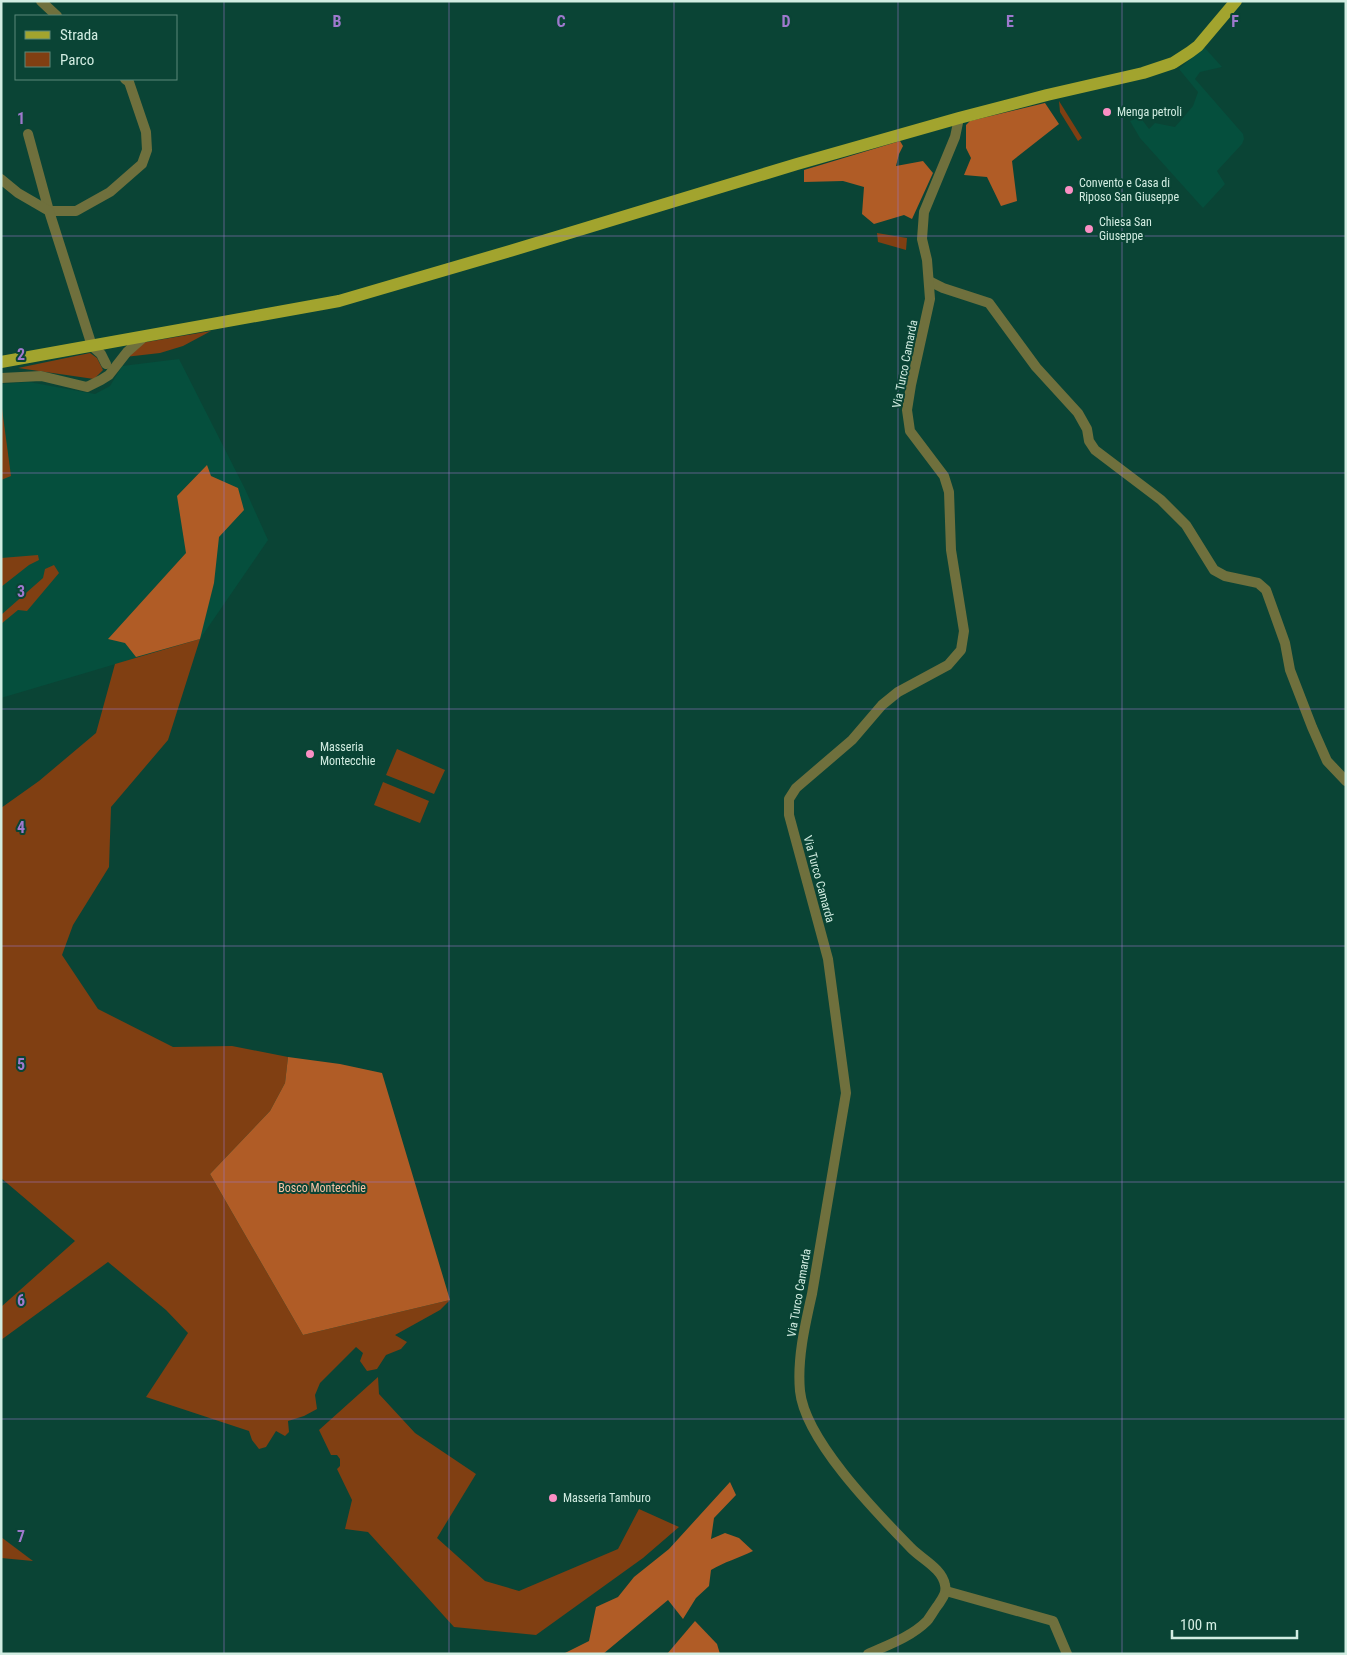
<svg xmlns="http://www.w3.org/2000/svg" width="1347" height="1655" font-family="'Roboto Condensed',sans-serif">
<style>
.built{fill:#054f3d}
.green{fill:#803f12}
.forest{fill:#b05c26}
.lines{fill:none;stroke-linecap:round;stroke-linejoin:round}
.minor{stroke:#6f703d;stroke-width:10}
.major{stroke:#a2a42e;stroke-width:12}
.grid{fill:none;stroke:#9e79cd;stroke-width:1;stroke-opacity:0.55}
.poi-dot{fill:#fb8fc4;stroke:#0a4435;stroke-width:2}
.labels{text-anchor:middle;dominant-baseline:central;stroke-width:4;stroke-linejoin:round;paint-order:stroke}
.poi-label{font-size:12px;fill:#d2ede2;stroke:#0a4435;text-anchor:start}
.street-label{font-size:12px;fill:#d2ede2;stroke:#0a4435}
.park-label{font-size:12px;fill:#fac3a5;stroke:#0a4435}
.grid-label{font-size:16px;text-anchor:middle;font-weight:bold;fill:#9e79cd;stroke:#0a4435;stroke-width:4;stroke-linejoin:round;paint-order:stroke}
</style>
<rect width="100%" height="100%" fill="#0a4435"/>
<g class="built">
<path d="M 1204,47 L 1222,67 L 1200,72 L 1195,79 L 1236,126 L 1243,134 L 1244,139 L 1242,144 L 1217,171 L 1225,184 L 1203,208 L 1140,138 L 1130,121 L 1140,117 L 1149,129 L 1155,123 L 1175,127 L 1193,106 L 1198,92 L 1179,69 Z"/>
<path d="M 179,359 L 245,489 L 268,540 L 200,639 L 1,698 L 1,384 L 29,382 L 95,394 L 110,386 L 122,366 Z"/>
</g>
<g class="green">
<path d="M 1059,101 L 1082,138 L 1078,141 L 1060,112 Z"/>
<path d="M 877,233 L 907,238 L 906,250 L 878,242 Z"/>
<path d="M 211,331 L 183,346 L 160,353 L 125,357 L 141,343 Z"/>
<path d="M 90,353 L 97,358 L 103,370 L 94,379 L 18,368 Z"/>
<path d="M 1,401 L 11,476 L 1,480 Z"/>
<path d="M 38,555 L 39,560 L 29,565 L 1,587 L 1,558 Z"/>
<path d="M 54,565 L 59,573 L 27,611 L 18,610 L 1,624 L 1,615 L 43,578 L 45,569 Z"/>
<path d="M 200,639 L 168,740 L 111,807 L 109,867 L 73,925 L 62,955 L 98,1009 L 173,1047 L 232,1046 L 288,1057 L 285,1083 L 270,1111 L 210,1174 L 303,1335 L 450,1300 L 440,1310 L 395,1335 L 407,1342 L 401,1349 L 386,1355 L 377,1369 L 367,1371 L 360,1361 L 363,1353 L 356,1347 L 320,1383 L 315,1395 L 317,1409 L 304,1416 L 288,1421 L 289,1432 L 285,1436 L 276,1431 L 266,1447 L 259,1449 L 252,1440 L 249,1431 L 146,1397 L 188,1333 L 166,1310 L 108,1262 L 1,1340 L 1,1307 L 75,1241 L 1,1178 L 1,808 L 39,781 L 96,733 L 115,664 Z"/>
<path d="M 397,749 L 445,770 L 434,794 L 386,775 Z"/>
<path d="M 383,782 L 429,801 L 420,823 L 374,805 Z"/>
<path d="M 378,1377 L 379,1394 L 415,1433 L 476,1474 L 437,1538 L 485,1581 L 519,1591 L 618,1549 L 639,1509 L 679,1527 L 643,1558 L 536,1635 L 454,1627 L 368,1532 L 345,1529 L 352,1500 L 337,1469 L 340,1466 L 340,1459 L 337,1455 L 331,1455 L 319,1430 Z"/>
<path d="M 1,1537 L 33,1561 L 1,1558 Z"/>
</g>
<g class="forest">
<path d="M 1045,103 L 1059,124 L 1012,161 L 1017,201 L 1001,206 L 987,177 L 964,175 L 971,158 L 966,148 L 966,125 L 970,121 Z"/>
<path d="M 900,141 L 903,146 L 899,154 L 896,166 L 923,161 L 933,173 L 912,219 L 904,215 L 874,224 L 862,214 L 864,187 L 843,181 L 804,182 L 804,170 Z"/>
<path d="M 207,465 L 211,476 L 238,488 L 244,510 L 219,537 L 214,583 L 200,639 L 136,657 L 125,643 L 108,639 L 186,553 L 177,496 Z"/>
<path d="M 288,1057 L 340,1064 L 382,1073 L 450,1300 L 303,1335 L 210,1174 L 270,1111 L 285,1083 Z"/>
<path d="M 730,1482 L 736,1495 L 714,1518 L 711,1539 L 725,1533 L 739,1538 L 753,1551 C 739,1558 724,1562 711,1570 L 709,1586 L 696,1598 L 683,1619 L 668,1600 L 603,1654 L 563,1654 L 589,1641 L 596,1607 L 618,1597 L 634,1577 L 669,1549 Z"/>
<path d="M 695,1621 L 717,1644 L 720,1654 L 667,1654 Z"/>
</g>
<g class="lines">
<g class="minor">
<path d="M 41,1 L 57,16"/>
<path d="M 28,134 L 49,211 L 76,211 L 110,192 L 142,164 L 147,150 L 146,132 L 129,82 L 125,79"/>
<path d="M 1,179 L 18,193 L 49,211 L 92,346 L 101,354 L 106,364"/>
<path d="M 929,281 L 943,288 L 989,303 L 1036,367 L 1078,413 L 1087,429 L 1089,441 L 1095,450 L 1161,500 L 1186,525 L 1214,570 L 1225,576 L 1258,583 L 1266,590 L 1285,643 L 1290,670 L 1312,727 L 1327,761 L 1346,781"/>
<path d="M 1,378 L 41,376 L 87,387 L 101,380 L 109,375 L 127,352 L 144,337"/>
<path d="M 946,1591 L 1053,1621 L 1067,1654"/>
<path d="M 868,1654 C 888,1645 911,1637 927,1621 C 931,1616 934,1610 938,1605 C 942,1599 947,1593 945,1585 C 942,1568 921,1559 910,1547 C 876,1512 805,1440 800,1391 C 797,1359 805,1325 812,1294 L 846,1093 L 828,959 L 789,815 L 789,799 L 796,788 L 852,740 L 882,705 L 898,692 L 948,665 L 961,650 L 964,631 L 951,550 L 949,492 L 944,476 L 910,431 L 907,410 L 911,385 L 930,299 L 927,260 L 922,239 L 924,212 L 955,137 L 959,118"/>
</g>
<path class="major" d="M 1,362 L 339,301 L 510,251 L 797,164 L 959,118 L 1047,95 L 1143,73 L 1173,63 L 1190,52 L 1198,46 L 1236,1"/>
</g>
<path class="grid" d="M 224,1 L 224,1654M 449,1 L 449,1654M 674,1 L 674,1654M 898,1 L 898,1654M 1122,1 L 1122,1654M 1,236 L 1346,236M 1,473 L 1346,473M 1,709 L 1346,709M 1,946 L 1346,946M 1,1182 L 1346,1182M 1,1419 L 1346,1419"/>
<g class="poi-dot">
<circle cx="1107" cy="112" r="5"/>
<circle cx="1069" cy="190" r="5"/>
<circle cx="1089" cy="229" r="5"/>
<circle cx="310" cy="754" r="5"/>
<circle cx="553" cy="1498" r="5"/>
</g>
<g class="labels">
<g class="poi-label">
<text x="1117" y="112">Menga petroli</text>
<text x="1079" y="183">Convento e Casa di<tspan x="1079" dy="14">Riposo San Giuseppe</tspan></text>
<text x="1099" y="222">Chiesa San<tspan x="1099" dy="14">Giuseppe</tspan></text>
<text x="320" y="747">Masseria<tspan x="320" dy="14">Montecchie</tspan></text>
<text x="563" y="1498">Masseria Tamburo</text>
</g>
<g class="street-label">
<text transform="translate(905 364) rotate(-79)">Via Turco Camarda</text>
<text transform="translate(819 879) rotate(75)">Via Turco Camarda</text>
<text transform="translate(799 1293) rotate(-80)">Via Turco Camarda</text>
</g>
<g class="park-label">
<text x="322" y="1188">Bosco Montecchie</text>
</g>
</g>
<g class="grid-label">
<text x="337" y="27">B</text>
<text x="561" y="27">C</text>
<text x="786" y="27">D</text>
<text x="1010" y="27">E</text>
<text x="1235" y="27">F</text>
<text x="21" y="124">1</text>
<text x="21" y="360">2</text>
<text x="21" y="597">3</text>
<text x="21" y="833">4</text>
<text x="21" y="1070">5</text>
<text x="21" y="1306">6</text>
<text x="21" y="1542">7</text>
</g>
<rect width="1347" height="1655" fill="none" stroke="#d2ede2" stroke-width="5"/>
<rect x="15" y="15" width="162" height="65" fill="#0a4435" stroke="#5a887a"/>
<rect x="25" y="31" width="25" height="8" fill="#a2a42e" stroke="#5a887a"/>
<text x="60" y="40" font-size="15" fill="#d2ede2">Strada</text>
<rect x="25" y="52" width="25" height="15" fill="#803f12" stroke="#5a887a"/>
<text x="60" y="65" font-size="15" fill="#d2ede2">Parco</text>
<path d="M1172 1630v8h125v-8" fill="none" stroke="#d2ede2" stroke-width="2.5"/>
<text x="1180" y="1630" font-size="15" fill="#d2ede2" stroke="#0a4435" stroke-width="4" paint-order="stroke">100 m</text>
</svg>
